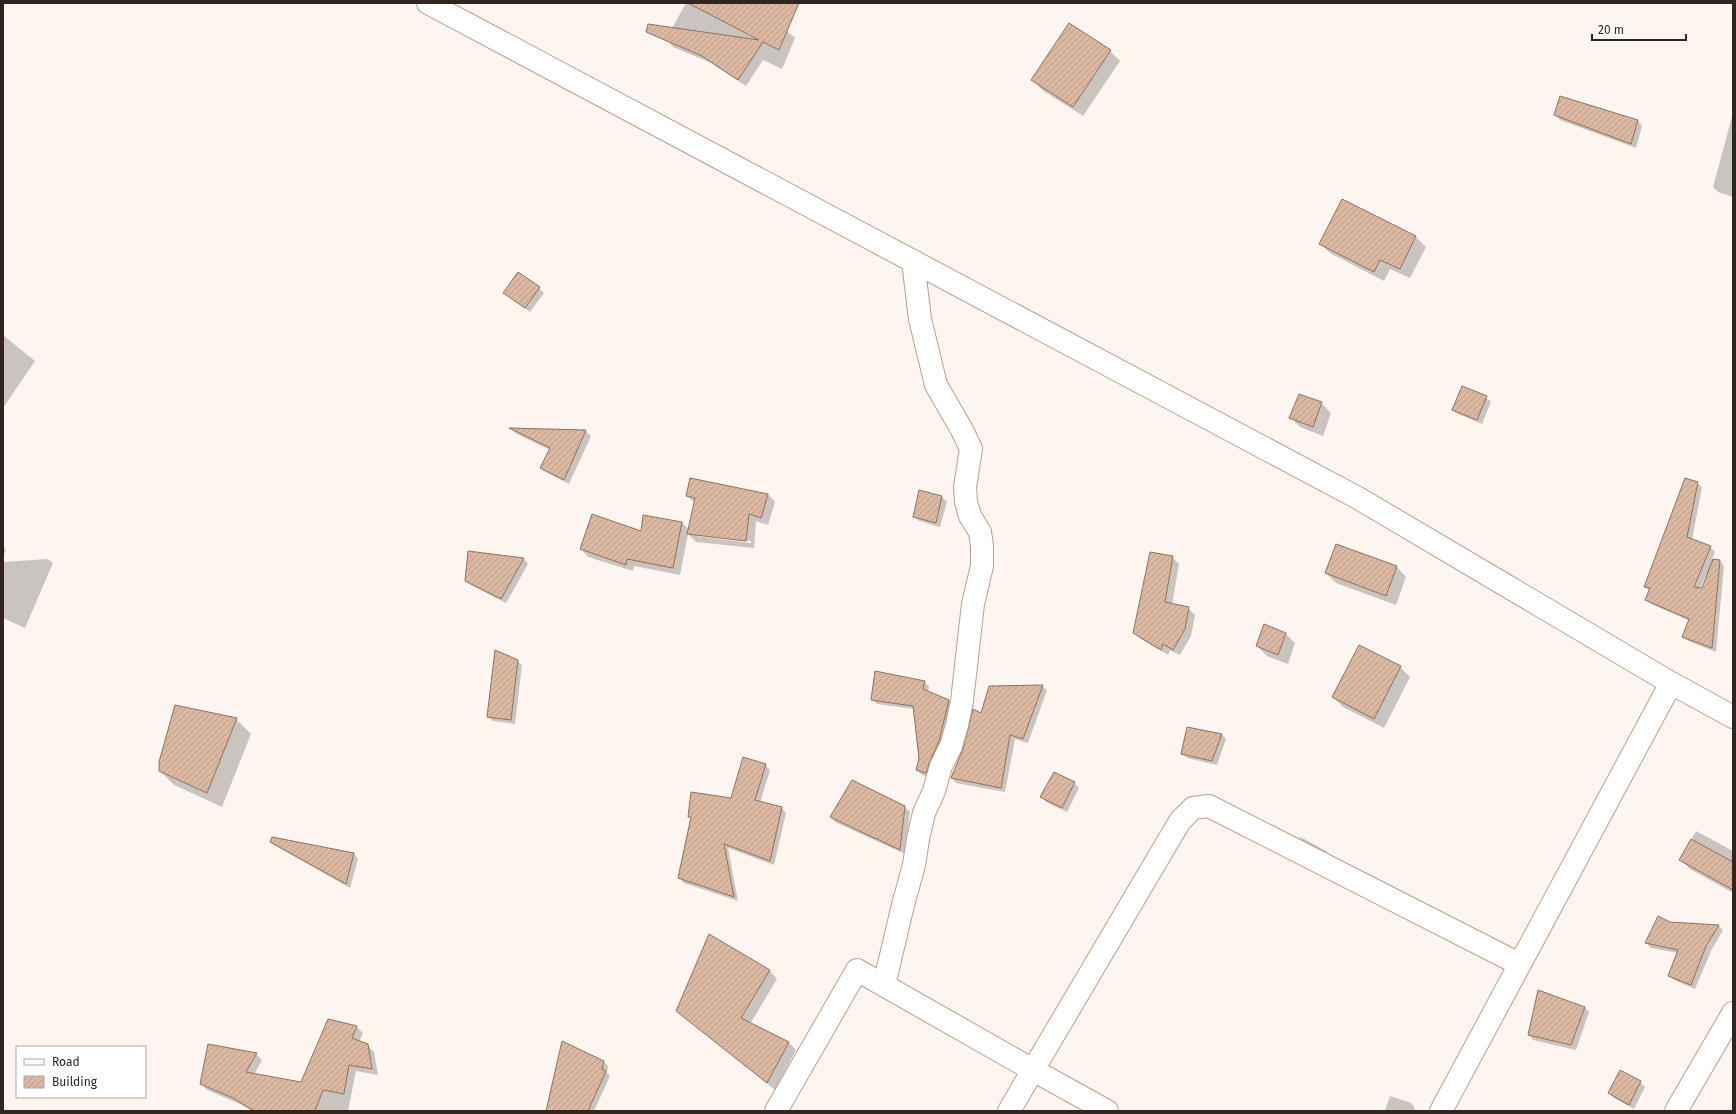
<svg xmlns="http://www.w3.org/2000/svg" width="1736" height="1114" font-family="'Fira Sans',sans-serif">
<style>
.shadow{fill:#0003;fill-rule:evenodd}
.building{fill:url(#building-hatch);stroke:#90715d}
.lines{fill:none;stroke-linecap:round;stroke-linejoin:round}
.minor-casing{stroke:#bf9e89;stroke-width:24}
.minor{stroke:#fff;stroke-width:22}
</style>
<defs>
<pattern id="building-hatch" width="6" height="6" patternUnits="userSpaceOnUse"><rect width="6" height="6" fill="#dab8a2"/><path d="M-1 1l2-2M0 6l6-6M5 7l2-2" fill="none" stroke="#bc9e8b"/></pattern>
</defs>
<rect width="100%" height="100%" fill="#fcf5f0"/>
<g class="shadow">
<path d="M 686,3 L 716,3 L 787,31 L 795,38 L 782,69 L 763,60 L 746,86 L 711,63 L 673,47 L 666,39 Z"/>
<path d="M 1110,51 L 1120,61 L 1083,116 L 1042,90 L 1033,80 Z"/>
<path d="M 1733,113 L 1733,197 L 1718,192 L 1713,187 Z"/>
<path d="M 1555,115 L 1638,121 L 1642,126 L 1636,148 L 1560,120 Z"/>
<path d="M 1342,200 L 1416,237 L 1426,247 L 1410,278 L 1390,269 L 1384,281 L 1330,253 L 1321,244 Z"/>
<path d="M 539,288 L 544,293 L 530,312 L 505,293 Z"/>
<path d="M 3,335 L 35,361 L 3,408 Z"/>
<path d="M 1486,397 L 1491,402 L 1482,424 L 1458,414 L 1453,409 Z"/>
<path d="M 1321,403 L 1331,413 L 1323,436 L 1300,427 L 1291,418 Z"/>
<path d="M 512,429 L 586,431 L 591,436 L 569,484 L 546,472 L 541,468 L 550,450 L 515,433 Z"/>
<path d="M 1697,483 L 1702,487 L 1692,540 L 1710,547 L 1715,552 L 1712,559 L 1720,561 L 1724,566 L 1716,652 L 1688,641 L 1684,637 L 1690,621 L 1651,604 L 1646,599 L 1650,592 L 1645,587 ZM 1705,577 L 1707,578 L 1702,589 L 1700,589 Z"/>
<path d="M 920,492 L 942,497 L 947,502 L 940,527 L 919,521 L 914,516 Z"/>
<path d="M 768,494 L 775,502 L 768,525 L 756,521 L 754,548 L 696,542 L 688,534 L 680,575 L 634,566 L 633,571 L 588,557 L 581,549 L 682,522 L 689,530 L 695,503 L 687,496 ZM 696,534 L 751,541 L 751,543 L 696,536 Z"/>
<path d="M 1336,545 L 1397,567 L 1406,577 L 1396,605 L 1336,583 L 1326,573 Z"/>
<path d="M 3,547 L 6,550 L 3,557 Z"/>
<path d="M 469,552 L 524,559 L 528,564 L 506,603 L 471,585 L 466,580 Z"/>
<path d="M 1172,557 L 1179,564 L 1172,605 L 1188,608 L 1195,615 L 1191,636 L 1180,655 L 1170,650 L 1168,655 L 1141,639 L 1135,633 Z"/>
<path d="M 48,559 L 53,563 L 25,628 L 3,618 L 3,562 Z"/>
<path d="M 1286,634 L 1295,643 L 1288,664 L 1267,656 L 1257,646 Z"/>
<path d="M 518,661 L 522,665 L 515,724 L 493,721 L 488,717 Z"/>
<path d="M 1400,667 L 1410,677 L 1384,728 L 1343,707 L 1333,697 Z"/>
<path d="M 924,682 L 929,686 L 928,692 L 949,701 L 954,705 L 931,777 L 922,775 L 917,770 L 920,758 L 914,709 L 877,704 L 872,699 Z"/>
<path d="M 1042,686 L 1047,690 L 1028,743 L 1015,739 L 1005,792 L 956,783 L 952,778 L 982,714 Z"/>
<path d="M 236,719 L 251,734 L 222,807 L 174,785 L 160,771 Z"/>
<path d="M 1188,728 L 1222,735 L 1226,739 L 1217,765 L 1187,758 L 1182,753 Z"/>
<path d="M 765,765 L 770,770 L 760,803 L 782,808 L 786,813 L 774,865 L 728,848 L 738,901 L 684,883 L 679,878 L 691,818 L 689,816 L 731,799 Z"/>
<path d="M 1074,783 L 1079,788 L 1067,812 L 1046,802 L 1042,797 Z"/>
<path d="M 905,807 L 910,812 L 905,854 L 835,822 L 831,817 Z"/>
<path d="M 1696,831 L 1733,851 L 1733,893 L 1690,869 L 1681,860 Z"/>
<path d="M 1299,836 L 1326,851 L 1329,855 L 1303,842 Z"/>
<path d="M 272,839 L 354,854 L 358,859 L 350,888 L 276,846 L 271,842 Z"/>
<path d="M 1670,923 L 1719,926 L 1723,930 L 1711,951 L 1695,989 L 1674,980 L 1669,975 L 1678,953 L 1651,948 L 1646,943 Z"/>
<path d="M 710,936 L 770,971 L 777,979 L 750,1024 L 788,1042 L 796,1050 L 775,1090 L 677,1010 Z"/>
<path d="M 1585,1008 L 1589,1012 L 1576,1050 L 1533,1040 L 1529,1035 Z"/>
<path d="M 328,1020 L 357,1027 L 363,1033 L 359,1042 L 367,1045 L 374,1052 L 378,1075 L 356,1071 L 348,1111 L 252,1111 L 240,1104 L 207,1090 L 201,1083 L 256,1054 L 262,1060 L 254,1075 L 302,1083 Z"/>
<path d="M 603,1061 L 608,1066 L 607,1073 L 610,1076 L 594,1111 L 574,1111 Z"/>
<path d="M 1640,1082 L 1645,1087 L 1634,1109 L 1614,1098 L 1609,1093 Z"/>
<path d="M 1390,1096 L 1411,1103 L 1415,1108 L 1414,1111 L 1385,1111 Z"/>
</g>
<g class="building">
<path d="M 688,3 L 799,3 L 779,50 L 763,42 L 738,80 L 702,56 L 646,32 L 648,24 L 759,40 Z"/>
<path d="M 1069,23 L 1111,50 L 1073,107 L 1031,80 Z"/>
<path d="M 1560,96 L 1638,120 L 1631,144 L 1554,115 Z"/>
<path d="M 1342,199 L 1416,236 L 1400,269 L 1380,260 L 1374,272 L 1319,244 Z"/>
<path d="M 518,272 L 540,287 L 525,308 L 503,293 Z"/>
<path d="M 1462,386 L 1487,396 L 1477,420 L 1452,410 Z"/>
<path d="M 1299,394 L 1322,402 L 1313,427 L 1289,418 Z"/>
<path d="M 509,428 L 586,430 L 564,480 L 540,468 L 550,448 Z"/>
<path d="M 690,478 L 768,494 L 761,518 L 749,514 L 746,541 L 687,534 L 695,498 L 686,496 Z"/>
<path d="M 1685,478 L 1698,482 L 1687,537 L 1711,546 L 1694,587 L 1702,588 L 1713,559 L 1720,560 L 1712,648 L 1682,637 L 1689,619 L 1645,600 L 1650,588 L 1644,587 Z"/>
<path d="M 919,490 L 942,496 L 936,523 L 913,517 Z"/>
<path d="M 592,514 L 641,531 L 643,515 L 682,522 L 673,568 L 627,559 L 626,565 L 580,549 Z"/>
<path d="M 1336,544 L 1397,566 L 1386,596 L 1325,573 Z"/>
<path d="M 468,551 L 524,558 L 501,599 L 465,581 Z"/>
<path d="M 1150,552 L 1173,556 L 1165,602 L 1189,607 L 1185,629 L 1173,650 L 1163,644 L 1161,650 L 1133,633 Z"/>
<path d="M 1264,624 L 1286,633 L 1278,655 L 1256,646 Z"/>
<path d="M 1359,645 L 1401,666 L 1374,719 L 1332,697 Z"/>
<path d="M 495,650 L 518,660 L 511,720 L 487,717 Z"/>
<path d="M 875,671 L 925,681 L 923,689 L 949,700 L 939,741 L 930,761 L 926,773 L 916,770 L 919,758 L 913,706 L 871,700 Z"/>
<path d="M 1043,685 L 1023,739 L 1010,735 L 1001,788 L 951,778 L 963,749 L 973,709 L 981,713 L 989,686 Z"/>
<path d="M 175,705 L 237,718 L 207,793 L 159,771 L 159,762 Z"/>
<path d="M 1187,727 L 1222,734 L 1212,761 L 1181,754 Z"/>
<path d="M 743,757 L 766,764 L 755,800 L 782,807 L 770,861 L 724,844 L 734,897 L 678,878 L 691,817 L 688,817 L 691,792 L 731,798 Z"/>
<path d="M 1054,772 L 1075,782 L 1062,808 L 1040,797 Z"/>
<path d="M 852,780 L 905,806 L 900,850 L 877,839 L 877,838 L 876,839 L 830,817 Z"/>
<path d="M 272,837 L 354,853 L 346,884 L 270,842 Z"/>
<path d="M 1691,839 L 1733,862 L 1733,890 L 1679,860 Z"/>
<path d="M 1658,916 L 1670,922 L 1719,925 L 1706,946 L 1691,985 L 1668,976 L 1678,950 L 1645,943 Z"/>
<path d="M 709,934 L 770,970 L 741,1018 L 789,1042 L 767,1083 L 676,1011 Z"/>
<path d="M 1538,990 L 1585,1007 L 1571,1045 L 1528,1035 Z"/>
<path d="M 328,1019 L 357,1026 L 352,1038 L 368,1044 L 372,1069 L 349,1065 L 344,1094 L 323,1090 L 315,1111 L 254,1111 L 233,1098 L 200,1084 L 208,1044 L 257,1053 L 246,1072 L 301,1082 Z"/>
<path d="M 562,1041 L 604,1061 L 602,1069 L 606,1071 L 588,1111 L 546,1111 Z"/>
<path d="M 1620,1070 L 1641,1081 L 1629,1105 L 1608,1093 Z"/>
</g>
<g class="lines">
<g class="minor-casing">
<g id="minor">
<path d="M 428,3 L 1358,498 L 1671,683 L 1733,717"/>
<path d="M 884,985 L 903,905 L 914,865 L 918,839 L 924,813 L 934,791 L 941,766 L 951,746 L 957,725 L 962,701 L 973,604 L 982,566 L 982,546 L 980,532 L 970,516 L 966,502 L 965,487 L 971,449 L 962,430 L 936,385 L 920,319 L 913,261"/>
<path d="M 776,1111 L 857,970 L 1033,1070 L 1180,821 L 1193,808 L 1209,806 L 1519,964"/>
<path d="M 1009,1111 L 1033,1070 L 1107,1111"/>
<path d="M 1441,1111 L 1671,683"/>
<path d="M 1676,1111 L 1733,1013"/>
</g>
</g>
<use href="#minor" class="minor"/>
</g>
<rect width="1736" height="1114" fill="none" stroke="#32251d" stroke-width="8"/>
<rect x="16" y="1046" width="130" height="52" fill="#ffffff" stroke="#ada8a5"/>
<rect x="24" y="1059" width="20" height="6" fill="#ffffff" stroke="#ada8a5"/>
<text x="52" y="1066" font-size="12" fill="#32251d">Road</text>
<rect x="24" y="1076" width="20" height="12" fill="url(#building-hatch)" stroke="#ada8a5"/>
<text x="52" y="1086" font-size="12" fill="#32251d">Building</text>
<path d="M1592 34v6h94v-6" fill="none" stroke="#32251d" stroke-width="2"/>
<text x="1598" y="34" font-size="12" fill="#32251d" stroke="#ffffff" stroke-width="3" paint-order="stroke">20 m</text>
</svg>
